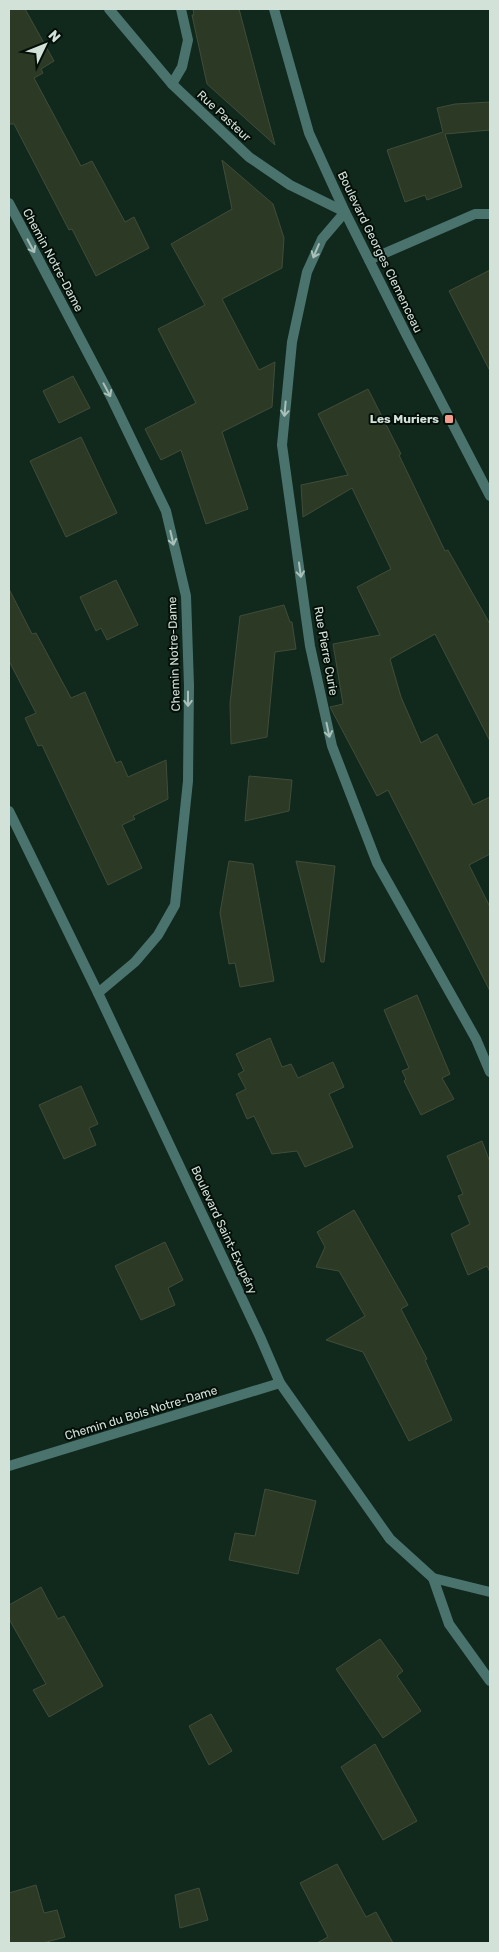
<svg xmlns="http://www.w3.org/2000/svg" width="499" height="1952" font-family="Rubik,sans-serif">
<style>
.building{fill:#2c3925;stroke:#404d38}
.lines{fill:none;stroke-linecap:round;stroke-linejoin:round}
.service{stroke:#4b736e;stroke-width:10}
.minor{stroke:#4b736e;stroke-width:10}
.tertiary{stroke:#4b736e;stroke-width:10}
.oneway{stroke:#aac1b9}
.poi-dot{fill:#f49d8d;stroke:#050f09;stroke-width:2}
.labels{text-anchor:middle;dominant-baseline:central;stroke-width:4;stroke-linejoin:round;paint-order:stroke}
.street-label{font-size:12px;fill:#d3e2d9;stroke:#050f09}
.poi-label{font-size:12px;font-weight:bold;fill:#d3e2d9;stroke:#050f09;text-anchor:end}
</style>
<rect width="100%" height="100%" fill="#10291c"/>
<g class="building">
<path d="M 9,9 L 25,9 L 54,61 L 41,69 L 43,73 L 34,78 L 81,166 L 92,161 L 125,222 L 134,217 L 149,248 L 96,276 L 72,229 L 69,230 L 14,124 L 9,124 Z"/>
<path d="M 193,9 L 239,9 L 275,145 L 207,84 L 192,15 L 194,15 Z"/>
<path d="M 490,102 L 490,130 L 445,134 L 462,187 L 427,200 L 425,195 L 405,202 L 387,150 L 443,132 L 437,108 L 455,104 Z"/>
<path d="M 222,160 L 273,204 L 284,238 L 282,268 L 222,299 L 259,370 L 275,362 L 272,407 L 222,432 L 248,509 L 206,524 L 181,450 L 161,460 L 145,429 L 196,403 L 158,329 L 205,305 L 171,244 L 232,209 Z"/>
<path d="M 490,270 L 490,371 L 449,291 Z"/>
<path d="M 73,376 L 90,408 L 59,423 L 43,391 Z"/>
<path d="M 368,389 L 401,454 L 399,455 L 445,551 L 448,550 L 490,624 L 490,741 L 435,634 L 390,659 L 401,697 L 421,743 L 437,734 L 473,805 L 490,797 L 490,854 L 469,865 L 490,907 L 490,991 L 388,790 L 377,796 L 330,707 L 343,704 L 333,644 L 380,635 L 357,587 L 391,569 L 352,488 L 303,517 L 301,485 L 348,475 L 318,414 Z"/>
<path d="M 81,437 L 117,513 L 66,537 L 30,461 Z"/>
<path d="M 116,580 L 138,625 L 107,640 L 101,628 L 96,631 L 80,597 Z"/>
<path d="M 9,589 L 32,634 L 36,633 L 71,698 L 85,692 L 116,763 L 121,761 L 128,777 L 166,760 L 168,799 L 133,816 L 135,819 L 122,825 L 142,868 L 108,885 L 42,745 L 38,746 L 25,718 L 36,713 L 9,661 Z"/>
<path d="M 284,605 L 290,622 L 292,622 L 296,649 L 275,652 L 267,737 L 231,744 L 230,703 L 240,616 Z"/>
<path d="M 249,776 L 292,780 L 289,811 L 245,821 Z"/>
<path d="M 229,861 L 253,864 L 274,981 L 240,987 L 235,963 L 229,964 L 220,913 Z"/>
<path d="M 296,861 L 335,866 L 324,962 L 321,962 Z"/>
<path d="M 417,995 L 450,1074 L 442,1078 L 454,1099 L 421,1115 L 404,1081 L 406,1079 L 402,1071 L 409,1068 L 384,1010 Z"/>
<path d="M 270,1038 L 282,1067 L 291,1064 L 298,1078 L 333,1062 L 344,1087 L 329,1094 L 353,1147 L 305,1167 L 297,1151 L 272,1154 L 254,1116 L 247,1119 L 236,1094 L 246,1089 L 238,1074 L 244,1071 L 236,1054 Z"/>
<path d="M 81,1086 L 98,1124 L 89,1128 L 96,1145 L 64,1159 L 39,1105 Z"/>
<path d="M 482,1141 L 490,1162 L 490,1272 L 487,1266 L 468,1275 L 451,1234 L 470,1224 L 458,1196 L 463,1194 L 447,1156 Z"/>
<path d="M 354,1210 L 408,1305 L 401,1309 L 427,1359 L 425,1360 L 452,1420 L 409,1441 L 363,1352 L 326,1340 L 365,1316 L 339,1271 L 316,1267 L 325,1247 L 317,1232 Z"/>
<path d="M 165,1242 L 183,1280 L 168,1288 L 175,1305 L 141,1320 L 115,1266 Z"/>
<path d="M 265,1489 L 316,1501 L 298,1574 L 229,1560 L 235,1533 L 255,1536 Z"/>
<path d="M 41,1587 L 58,1619 L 64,1616 L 103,1686 L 49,1717 L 33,1690 L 46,1684 L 9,1619 L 9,1605 Z"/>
<path d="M 380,1639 L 403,1671 L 397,1676 L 421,1711 L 383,1738 L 336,1669 Z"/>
<path d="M 211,1714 L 232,1751 L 209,1765 L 189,1726 Z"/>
<path d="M 375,1744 L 417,1821 L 383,1840 L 341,1767 Z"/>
<path d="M 337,1864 L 366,1917 L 376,1912 L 393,1943 L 317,1943 L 328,1937 L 300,1883 Z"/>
<path d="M 36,1885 L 44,1913 L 57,1910 L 65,1937 L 43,1943 L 9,1943 L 9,1893 Z"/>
<path d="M 199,1888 L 208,1920 L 180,1928 L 175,1895 Z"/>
</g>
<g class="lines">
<path class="service" d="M 369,260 L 475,214 L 490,214"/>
<g class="minor">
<path d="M 109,9 L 172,84 L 249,157 L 290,185 L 345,212 L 322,239 L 307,272 L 292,342 L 282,445 L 310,646 L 332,746 L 377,863 L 476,1039 L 490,1072"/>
<path d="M 172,84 L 182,67 L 188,40 L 181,9"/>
<path d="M 9,203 L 112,399 L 166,511 L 186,596 L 189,686 L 188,781 L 175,905 L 158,935 L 135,962 L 98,993"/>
<path d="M 9,811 L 98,993 L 261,1339 L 280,1383 L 390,1539 L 433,1578 L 490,1592"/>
<path d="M 9,1466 L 280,1383"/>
<path d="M 433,1578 L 449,1624 L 490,1681"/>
</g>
<path class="tertiary" d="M 274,9 L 309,133 L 345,212 L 406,334 L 490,496"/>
</g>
<defs><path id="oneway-shaft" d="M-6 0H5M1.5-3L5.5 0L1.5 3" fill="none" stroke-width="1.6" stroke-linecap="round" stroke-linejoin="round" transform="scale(1.25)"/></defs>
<g class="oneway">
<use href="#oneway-shaft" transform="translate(31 246) rotate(62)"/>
<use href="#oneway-shaft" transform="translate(316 251) rotate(113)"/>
<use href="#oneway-shaft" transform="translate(107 390) rotate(62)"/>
<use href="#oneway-shaft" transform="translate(285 409) rotate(95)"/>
<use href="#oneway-shaft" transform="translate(172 538) rotate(77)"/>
<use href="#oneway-shaft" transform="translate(300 570) rotate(82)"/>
<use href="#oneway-shaft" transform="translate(188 699) rotate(90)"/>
<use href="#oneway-shaft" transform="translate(328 730) rotate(78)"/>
</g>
<rect class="poi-dot" x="444" y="414" width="10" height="10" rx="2.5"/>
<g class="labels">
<g class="street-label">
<text transform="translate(224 116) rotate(43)">Rue Pasteur</text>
<text transform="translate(380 252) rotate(64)">Boulevard Georges Clemenceau</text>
<text transform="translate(53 260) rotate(62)">Chemin Notre-Dame</text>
<text transform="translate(326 651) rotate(80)">Rue Pierre Curie</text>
<text transform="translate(174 654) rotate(-92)">Chemin Notre-Dame</text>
<text transform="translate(224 1230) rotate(65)">Boulevard Saint-Exupéry</text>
<text transform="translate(141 1413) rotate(-17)">Chemin du Bois Notre-Dame</text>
</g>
<g class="poi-label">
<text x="439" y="419">Les Muriers</text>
</g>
</g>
<rect width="499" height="1952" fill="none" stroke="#d3e2d9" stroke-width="20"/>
<g transform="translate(45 45) rotate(47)" stroke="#050f09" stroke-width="4" paint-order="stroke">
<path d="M0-4L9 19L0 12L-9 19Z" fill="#d3e2d9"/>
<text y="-8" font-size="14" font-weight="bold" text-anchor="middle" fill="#d3e2d9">N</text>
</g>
</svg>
